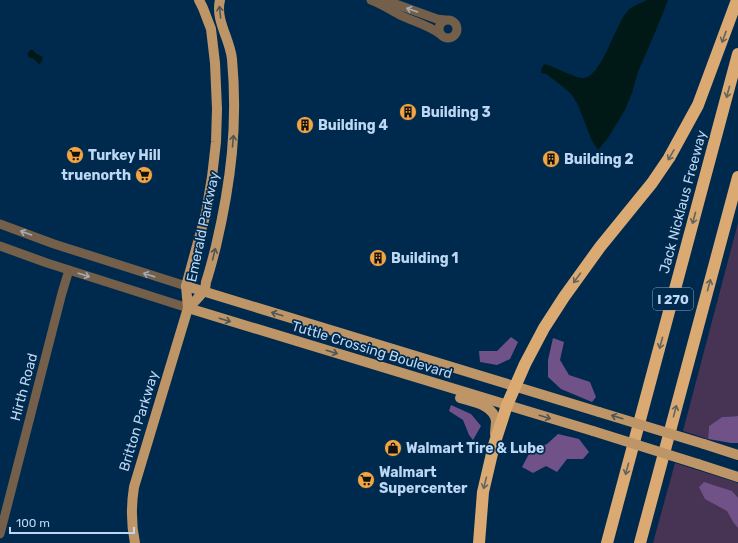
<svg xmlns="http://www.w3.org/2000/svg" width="738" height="543" font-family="Rubik,sans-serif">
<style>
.green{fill:#473455}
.forest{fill:#705188}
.water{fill:#001917}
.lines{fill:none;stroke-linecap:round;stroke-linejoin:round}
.minor{stroke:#735f4a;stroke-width:9}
.major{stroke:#be9567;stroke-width:10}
.highway{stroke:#dbaa73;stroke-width:12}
.major-bridge{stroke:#be9567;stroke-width:10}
.oneway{stroke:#a2adb8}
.oneway2{stroke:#4c5557}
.oneway3{stroke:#63645e}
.labels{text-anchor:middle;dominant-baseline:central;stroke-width:3.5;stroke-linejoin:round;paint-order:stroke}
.shield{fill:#002a4d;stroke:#84a3c1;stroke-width:1}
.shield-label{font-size:13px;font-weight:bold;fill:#bcd7f3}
.poi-label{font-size:14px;font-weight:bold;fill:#bcd7f3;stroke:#002a4d;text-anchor:start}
.street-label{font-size:14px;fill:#bcd7f3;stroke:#002a4d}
</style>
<rect width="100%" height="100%" fill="#002a4d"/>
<g class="green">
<path d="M 738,223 L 738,416 L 722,417 L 709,426 L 708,439 L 683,431 Z"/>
<path d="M 675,463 L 738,483 L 738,543 L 653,543 Z"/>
</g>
<g class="forest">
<path d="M 511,337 L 518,342 L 510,359 L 497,365 L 480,362 L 479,351 L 497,351 Z"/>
<path d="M 553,338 L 564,342 L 560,360 L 569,375 L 590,382 L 596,397 L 592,402 L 561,389 L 548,377 L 548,360 Z"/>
<path d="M 451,405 L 471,414 L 481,426 L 473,440 L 469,435 L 463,420 L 449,411 Z"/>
<path d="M 738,416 L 738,443 L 731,443 L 708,439 L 709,426 L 722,417 Z"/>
<path d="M 558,434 L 579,439 L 589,452 L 583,459 L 567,459 L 557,472 L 546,466 L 533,473 L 522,467 L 531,450 L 547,444 Z"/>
<path d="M 704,482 L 732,491 L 738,498 L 738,528 L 733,522 L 727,511 L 705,499 L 699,487 Z"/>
</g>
<g class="water">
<path d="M 647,0 L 668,0 L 657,28 L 638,72 L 632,93 L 625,110 L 608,138 L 598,150 L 592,141 L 578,105 L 572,95 L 562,86 L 546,74 L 541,73 C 541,69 542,66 545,64 C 555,67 575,78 583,78 C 601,78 615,26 626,13 C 631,6 639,4 647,0 Z"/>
<path d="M 30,50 L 33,50 C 36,55 40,54 43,58 L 40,64 L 39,64 L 34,59 L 28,57 L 28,53 Z"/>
</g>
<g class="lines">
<g class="minor">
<path d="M 371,0 C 382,4 392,11 402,16 C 415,22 428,25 440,34"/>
<path d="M 381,3 L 393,3 L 437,19 L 445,20"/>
<circle cx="448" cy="29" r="9"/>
<path d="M 0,224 L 54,244 L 186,286"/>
<path d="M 0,246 L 47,263 L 188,308"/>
<path d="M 0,534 L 62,293 L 69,270"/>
</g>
<g class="major">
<path d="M 186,286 L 599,412"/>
<path d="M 188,308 L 593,431"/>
<path d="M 188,308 C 192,304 201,296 204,290 C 205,288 206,284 206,282 C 210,270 213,258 216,246 C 231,182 238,125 232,59 C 230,39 215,20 220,0"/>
<path d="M 460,398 C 473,402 494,405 496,421 C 496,425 495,430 495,434"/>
<path d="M 704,444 L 738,455"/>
<path d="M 698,464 L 738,477"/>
<path d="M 135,543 C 131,524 131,506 134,487 L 188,308 L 186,286 L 206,213 L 212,177 L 216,142 L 217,109 L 215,63 L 211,29 L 203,8 L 199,0"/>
</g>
<g class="highway">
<path d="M 479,543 L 483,492 L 494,445 L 507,405 L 525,364 L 544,328 L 564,297 L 600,247 L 652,183 L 669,158 L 698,105 L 737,0"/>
<path d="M 607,543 L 738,54"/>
<path d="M 640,543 L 738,177"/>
</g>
<g class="major-bridge">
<path d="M 599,412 L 704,444"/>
<path d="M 593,431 L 698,464"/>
</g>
</g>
<defs><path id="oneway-shaft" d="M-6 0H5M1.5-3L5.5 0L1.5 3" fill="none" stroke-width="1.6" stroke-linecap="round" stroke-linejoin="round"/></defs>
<g class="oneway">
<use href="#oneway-shaft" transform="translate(412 10) rotate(-161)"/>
<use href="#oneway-shaft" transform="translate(26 233) rotate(-160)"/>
<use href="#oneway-shaft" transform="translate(84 275) rotate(18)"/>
<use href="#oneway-shaft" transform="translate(149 275) rotate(-162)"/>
</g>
<g class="oneway2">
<use href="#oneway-shaft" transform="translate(220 12) rotate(-96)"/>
<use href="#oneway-shaft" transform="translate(233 141) rotate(-85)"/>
<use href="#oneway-shaft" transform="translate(214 254) rotate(-76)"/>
<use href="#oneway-shaft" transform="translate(277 314) rotate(-163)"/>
<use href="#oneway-shaft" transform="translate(225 320) rotate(17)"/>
<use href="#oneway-shaft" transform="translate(332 352) rotate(17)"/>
<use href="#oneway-shaft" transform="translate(545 417) rotate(17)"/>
<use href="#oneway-shaft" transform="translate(617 417) rotate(-163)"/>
</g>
<g class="oneway3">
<use href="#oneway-shaft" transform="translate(724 37) rotate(110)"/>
<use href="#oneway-shaft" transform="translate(728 92) rotate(105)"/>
<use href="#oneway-shaft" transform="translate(671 155) rotate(120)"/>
<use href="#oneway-shaft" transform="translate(694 218) rotate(105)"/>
<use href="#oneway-shaft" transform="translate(577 278) rotate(126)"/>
<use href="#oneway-shaft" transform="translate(709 285) rotate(-75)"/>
<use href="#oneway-shaft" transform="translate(661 343) rotate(105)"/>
<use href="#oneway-shaft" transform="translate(675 411) rotate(-75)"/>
<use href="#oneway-shaft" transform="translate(627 469) rotate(105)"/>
<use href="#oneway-shaft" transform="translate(485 483) rotate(104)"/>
</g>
<defs>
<g id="building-disc" transform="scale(0.9)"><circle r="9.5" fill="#f2a541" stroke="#002a4d"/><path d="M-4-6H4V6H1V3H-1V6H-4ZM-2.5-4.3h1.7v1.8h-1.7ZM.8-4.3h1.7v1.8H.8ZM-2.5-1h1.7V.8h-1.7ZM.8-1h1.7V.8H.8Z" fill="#111"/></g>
<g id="supermarket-disc" transform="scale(0.9)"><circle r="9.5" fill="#f2a541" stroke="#002a4d"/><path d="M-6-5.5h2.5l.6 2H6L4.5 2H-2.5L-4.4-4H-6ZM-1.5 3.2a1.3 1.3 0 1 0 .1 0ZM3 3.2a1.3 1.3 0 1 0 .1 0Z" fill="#111"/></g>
<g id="shop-disc" transform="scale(0.9)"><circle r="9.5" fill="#f2a541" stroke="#002a4d"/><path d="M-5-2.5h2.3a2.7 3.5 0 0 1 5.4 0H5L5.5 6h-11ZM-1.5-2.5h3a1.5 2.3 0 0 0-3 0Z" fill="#111"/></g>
</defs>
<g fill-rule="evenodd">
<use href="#building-disc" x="408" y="112"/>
<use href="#building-disc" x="305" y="125"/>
<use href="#supermarket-disc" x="75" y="155"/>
<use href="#building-disc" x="551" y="159"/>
<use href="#supermarket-disc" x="144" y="175"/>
<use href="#building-disc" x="378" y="258"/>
<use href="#shop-disc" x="393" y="448"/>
<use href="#supermarket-disc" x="366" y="480"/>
</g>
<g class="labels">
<rect class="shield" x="653" y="288" width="40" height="22" rx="3"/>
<g class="shield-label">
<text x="673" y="299">I 270</text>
</g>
<g class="poi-label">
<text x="421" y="112">Building 3</text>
<text x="318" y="125">Building 4</text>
<text x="88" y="155">Turkey Hill</text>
<text x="564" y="159">Building 2</text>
<text x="131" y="175" text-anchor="end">truenorth</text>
<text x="391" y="258">Building 1</text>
<text x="406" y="448">Walmart Tire &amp; Lube</text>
<text x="379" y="472">Walmart<tspan x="379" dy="16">Supercenter</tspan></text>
</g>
<g class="street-label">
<text transform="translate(683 202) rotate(-75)">Jack Nicklaus Freeway</text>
<text transform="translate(203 227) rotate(-78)">Emerald Parkway</text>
<text transform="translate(372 350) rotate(17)">Tuttle Crossing Boulevard</text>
<text transform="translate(24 387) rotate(-75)">Hirth Road</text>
<text transform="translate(139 421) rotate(-73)">Britton Parkway</text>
</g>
</g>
<path d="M10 527v6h124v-6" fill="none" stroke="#bcd7f3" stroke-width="2"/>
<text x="16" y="527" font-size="12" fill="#bcd7f3" stroke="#002a4d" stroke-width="3" paint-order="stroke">100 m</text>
</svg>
